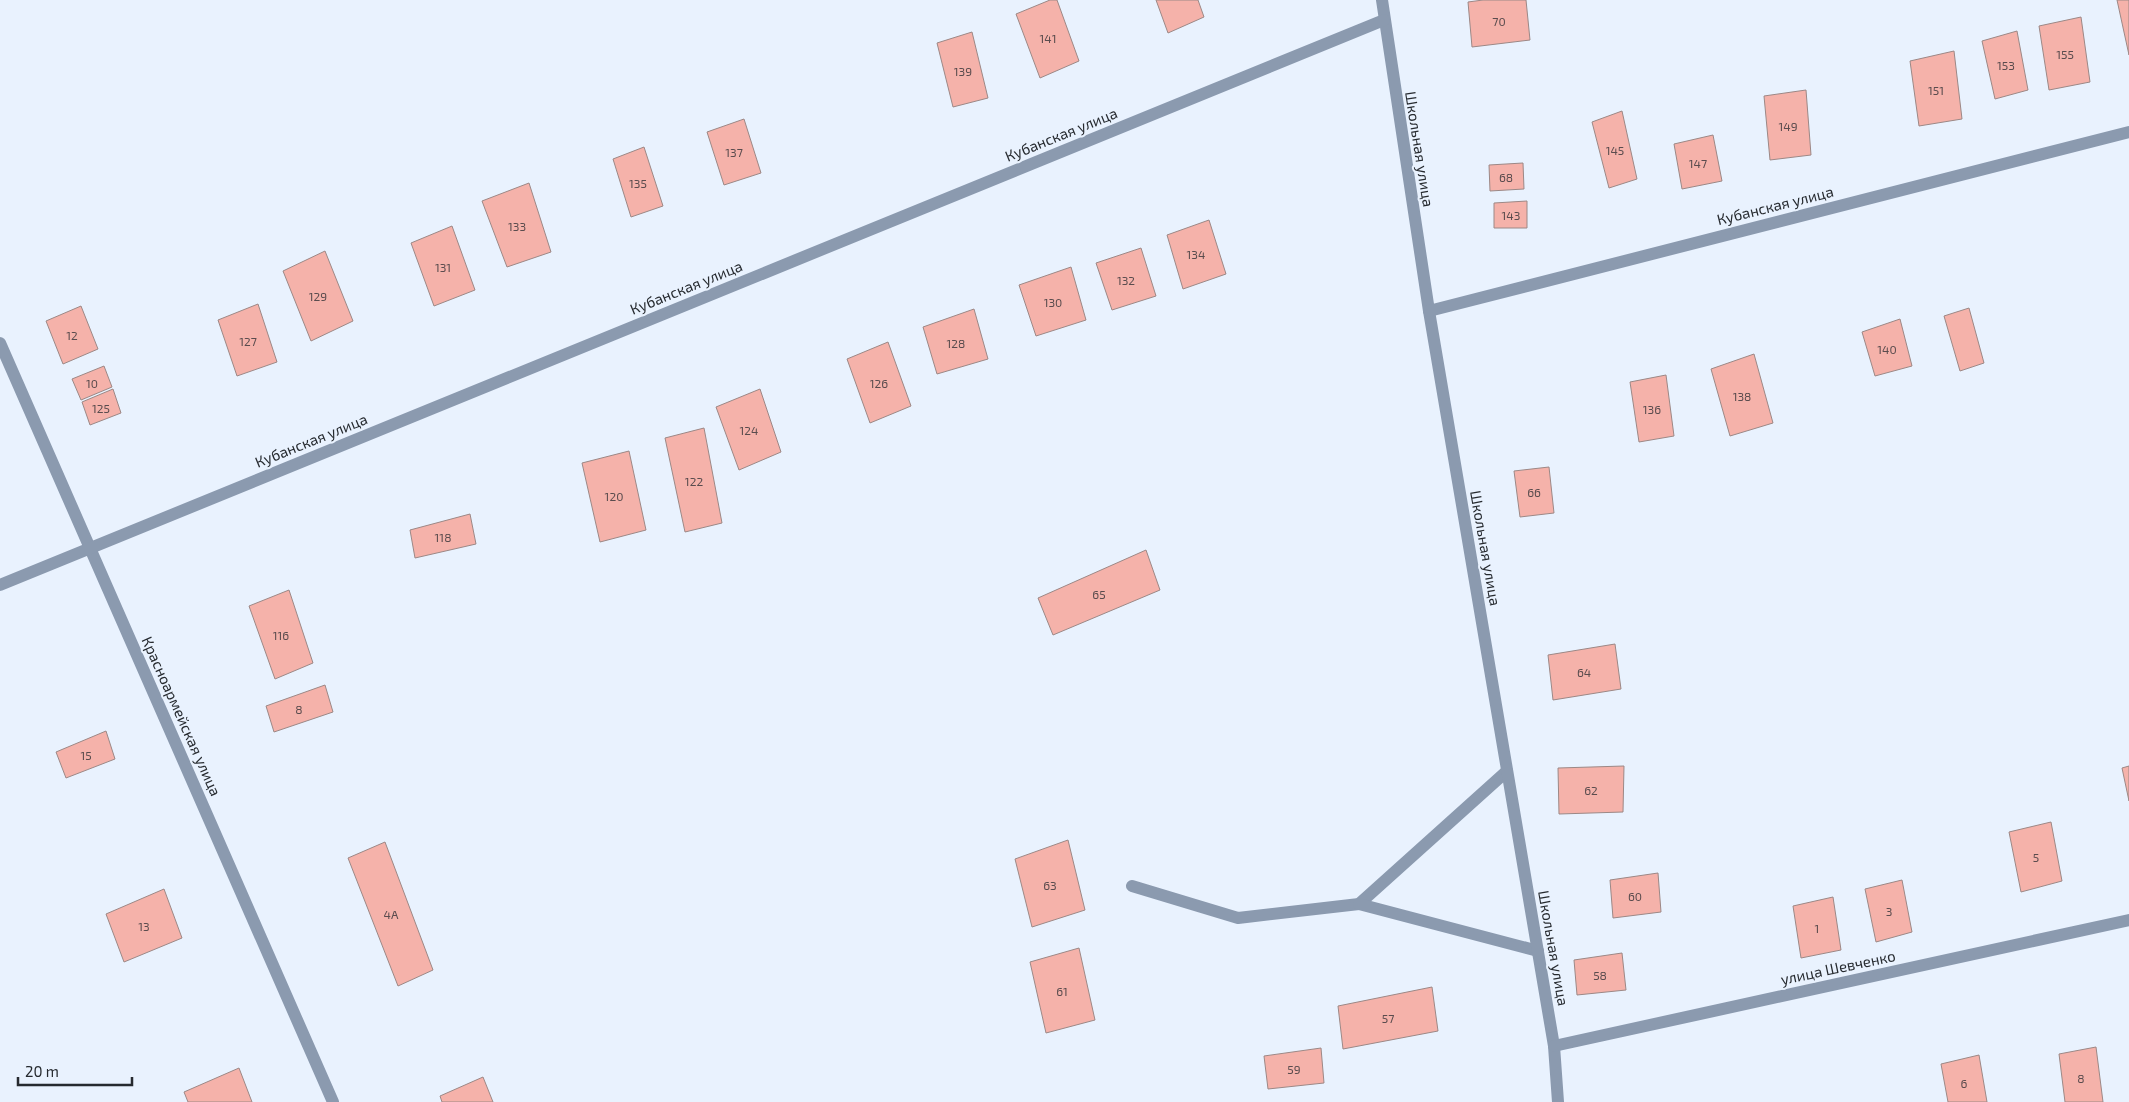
<svg xmlns="http://www.w3.org/2000/svg" width="2129" height="1102" font-family="'Exo 2',sans-serif">
<style>
.building{fill:#f5b2aa;stroke:#9c8886}
.lines{fill:none;stroke-linecap:round;stroke-linejoin:round}
.lane{stroke:#8b9aaf;stroke-width:12}
.street{stroke:#8b9aaf;stroke-width:12}
.labels{text-anchor:middle;dominant-baseline:central;stroke-width:4;stroke-linejoin:round;paint-order:stroke}
.number-label{font-size:12px;fill:#5a4c4e}
.street-label{font-size:15px;fill:#262a2f;stroke:#e9f2fe}
</style>
<rect width="100%" height="100%" fill="#e9f2fe"/>
<g class="building">
<path d="M 1050,0 L 1057,0 L 1079,61 L 1040,78 L 1016,14 Z"/>
<path d="M 1156,0 L 1198,0 L 1204,17 L 1168,33 Z"/>
<path d="M 1483,0 L 1526,0 L 1530,40 L 1472,47 L 1468,2 Z"/>
<path d="M 2117,0 L 2129,0 L 2129,55 Z"/>
<path d="M 2081,17 L 2090,82 L 2049,90 L 2039,26 Z"/>
<path d="M 2017,31 L 2028,90 L 1995,99 L 1982,41 Z"/>
<path d="M 972,32 L 988,98 L 953,107 L 937,43 Z"/>
<path d="M 1954,51 L 1962,119 L 1919,126 L 1910,61 Z"/>
<path d="M 1806,90 L 1811,155 L 1770,160 L 1764,96 Z"/>
<path d="M 1622,111 L 1637,179 L 1609,188 L 1592,122 Z"/>
<path d="M 744,119 L 761,173 L 724,185 L 707,132 Z"/>
<path d="M 1713,135 L 1722,181 L 1682,189 L 1674,144 Z"/>
<path d="M 644,147 L 663,206 L 631,217 L 613,159 Z"/>
<path d="M 1523,163 L 1524,189 L 1490,191 L 1489,165 Z"/>
<path d="M 529,183 L 551,252 L 507,267 L 482,201 Z"/>
<path d="M 1527,201 L 1527,228 L 1494,228 L 1494,203 Z"/>
<path d="M 1209,220 L 1226,274 L 1183,289 L 1167,235 Z"/>
<path d="M 452,226 L 475,290 L 434,306 L 411,243 Z"/>
<path d="M 1141,248 L 1156,296 L 1112,310 L 1096,263 Z"/>
<path d="M 325,251 L 353,321 L 311,341 L 283,271 Z"/>
<path d="M 1071,267 L 1086,320 L 1036,336 L 1019,285 Z"/>
<path d="M 258,304 L 277,362 L 237,376 L 218,320 Z"/>
<path d="M 81,306 L 98,349 L 63,364 L 46,321 Z"/>
<path d="M 1969,308 L 1984,363 L 1960,371 L 1944,316 Z"/>
<path d="M 974,309 L 988,359 L 937,374 L 923,327 Z"/>
<path d="M 1900,319 L 1912,366 L 1875,376 L 1862,332 Z"/>
<path d="M 888,342 L 911,406 L 870,423 L 847,359 Z"/>
<path d="M 1754,354 L 1773,423 L 1730,436 L 1711,369 Z"/>
<path d="M 104,366 L 112,387 L 81,400 L 72,379 Z"/>
<path d="M 1666,375 L 1674,436 L 1639,442 L 1630,382 Z"/>
<path d="M 113,389 L 121,413 L 90,425 L 82,402 Z"/>
<path d="M 760,389 L 781,452 L 739,470 L 716,407 Z"/>
<path d="M 704,428 L 722,523 L 685,532 L 665,438 Z"/>
<path d="M 629,451 L 646,530 L 600,542 L 582,463 Z"/>
<path d="M 1549,467 L 1554,513 L 1520,517 L 1514,471 Z"/>
<path d="M 470,514 L 476,544 L 415,558 L 410,530 Z"/>
<path d="M 1146,550 L 1160,590 L 1053,635 L 1038,598 Z"/>
<path d="M 289,590 L 313,663 L 275,679 L 249,606 Z"/>
<path d="M 1615,644 L 1621,689 L 1553,700 L 1548,655 Z"/>
<path d="M 325,685 L 333,712 L 274,732 L 266,706 Z"/>
<path d="M 106,731 L 115,759 L 66,778 L 56,752 Z"/>
<path d="M 1624,766 L 1623,812 L 1559,814 L 1558,768 Z"/>
<path d="M 2129,766 L 2129,801 L 2122,768 Z"/>
<path d="M 2051,822 L 2062,881 L 2021,892 L 2009,832 Z"/>
<path d="M 1068,840 L 1085,910 L 1032,927 L 1015,859 Z"/>
<path d="M 385,842 L 433,970 L 398,986 L 348,858 Z"/>
<path d="M 1658,873 L 1661,912 L 1613,918 L 1610,880 Z"/>
<path d="M 1902,880 L 1912,932 L 1876,942 L 1865,889 Z"/>
<path d="M 164,889 L 182,938 L 124,962 L 106,914 Z"/>
<path d="M 1833,897 L 1841,950 L 1801,958 L 1793,906 Z"/>
<path d="M 1079,948 L 1095,1020 L 1046,1033 L 1030,962 Z"/>
<path d="M 1622,953 L 1626,990 L 1577,995 L 1574,960 Z"/>
<path d="M 1432,987 L 1438,1031 L 1343,1049 L 1338,1006 Z"/>
<path d="M 2096,1047 L 2103,1102 L 2065,1102 L 2059,1054 Z"/>
<path d="M 1321,1048 L 1324,1083 L 1268,1089 L 1264,1056 Z"/>
<path d="M 1979,1055 L 1987,1102 L 1948,1102 L 1941,1064 Z"/>
<path d="M 239,1068 L 252,1102 L 188,1102 L 184,1092 Z"/>
<path d="M 483,1077 L 493,1102 L 442,1102 L 440,1096 Z"/>
</g>
<g class="lines">
<g class="lane">
<path d="M 1132,886 L 1238,918 L 1359,904 L 1507,771"/>
<path d="M 1359,904 L 1538,951"/>
</g>
<g class="street">
<path d="M 1382,0 L 1429,311 L 1554,1046 L 1558,1102"/>
<path d="M 1429,311 L 2129,132"/>
<path d="M 0,343 L 333,1102"/>
<path d="M 0,585 L 1384,20"/>
<path d="M 1554,1046 L 2129,920"/>
</g>
</g>
<g class="labels">
<g class="number-label">
<text x="1499" y="21">70</text>
<text x="1048" y="38">141</text>
<text x="2065" y="54">155</text>
<text x="2006" y="65">153</text>
<text x="963" y="71">139</text>
<text x="1936" y="90">151</text>
<text x="1788" y="126">149</text>
<text x="1615" y="150">145</text>
<text x="734" y="152">137</text>
<text x="1698" y="163">147</text>
<text x="1506" y="177">68</text>
<text x="638" y="183">135</text>
<text x="1511" y="215">143</text>
<text x="517" y="226">133</text>
<text x="1196" y="254">134</text>
<text x="443" y="267">131</text>
<text x="1126" y="280">132</text>
<text x="318" y="296">129</text>
<text x="1053" y="302">130</text>
<text x="72" y="335">12</text>
<text x="248" y="341">127</text>
<text x="956" y="343">128</text>
<text x="1887" y="349">140</text>
<text x="92" y="383">10</text>
<text x="879" y="383">126</text>
<text x="1742" y="396">138</text>
<text x="101" y="408">125</text>
<text x="1652" y="409">136</text>
<text x="749" y="430">124</text>
<text x="694" y="481">122</text>
<text x="1534" y="492">66</text>
<text x="614" y="496">120</text>
<text x="443" y="537">118</text>
<text x="1099" y="594">65</text>
<text x="281" y="635">116</text>
<text x="1584" y="672">64</text>
<text x="299" y="709">8</text>
<text x="86" y="755">15</text>
<text x="1591" y="790">62</text>
<text x="2036" y="857">5</text>
<text x="1050" y="885">63</text>
<text x="1635" y="896">60</text>
<text x="1889" y="911">3</text>
<text x="391" y="914">4А</text>
<text x="144" y="926">13</text>
<text x="1817" y="928">1</text>
<text x="1600" y="975">58</text>
<text x="1062" y="991">61</text>
<text x="1388" y="1018">57</text>
<text x="1294" y="1069">59</text>
<text x="2081" y="1078">8</text>
<text x="1964" y="1083">6</text>
</g>
<g class="street-label">
<text transform="translate(1061 134) rotate(-22)">Кубанская улица</text>
<text transform="translate(1420 149) rotate(81)">Школьная улица</text>
<text transform="translate(1775 205) rotate(-14)">Кубанская улица</text>
<text transform="translate(686 287) rotate(-22)">Кубанская улица</text>
<text transform="translate(311 440) rotate(-22)">Кубанская улица</text>
<text transform="translate(1486 548) rotate(80)">Школьная улица</text>
<text transform="translate(182 716) rotate(66)">Красноармейская улица</text>
<text transform="translate(1554 948) rotate(80)">Школьная улица</text>
<text transform="translate(1838 967) rotate(-12)">улица Шевченко</text>
</g>
</g>
<path d="M18 1077v8h114v-8" fill="none" stroke="#262a2f" stroke-width="2.5"/>
<text x="25" y="1077" font-size="15" fill="#262a2f" stroke="#e9f2fe" stroke-width="4" paint-order="stroke">20 m</text>
</svg>
